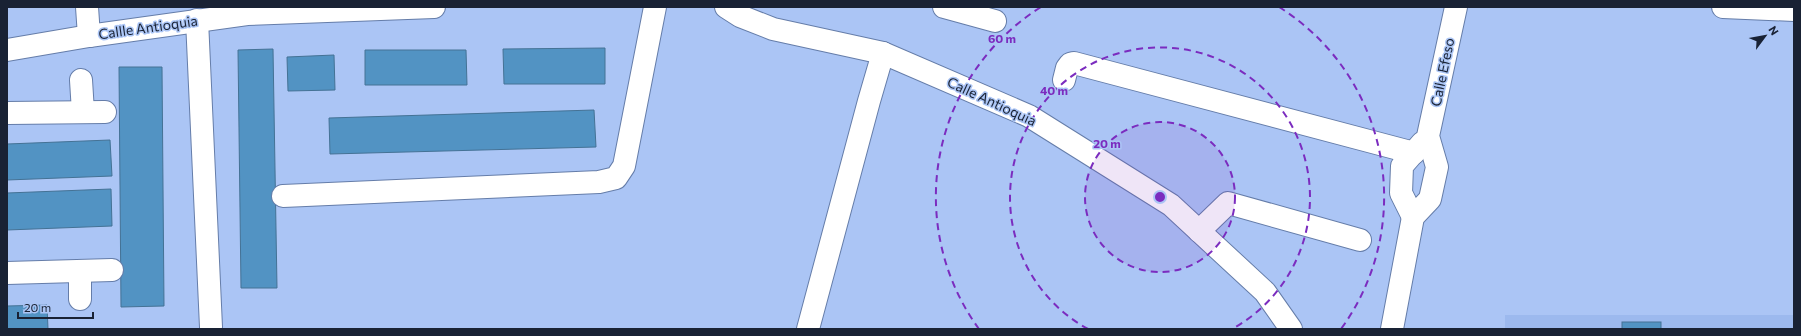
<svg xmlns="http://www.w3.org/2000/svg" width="1801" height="336" font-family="Commissioner,sans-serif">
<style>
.built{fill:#9cb9ee}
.building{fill:#5293c3;stroke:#447295}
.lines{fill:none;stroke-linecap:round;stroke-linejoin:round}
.minor-casing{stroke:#657da9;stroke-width:24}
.minor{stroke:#fff;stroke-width:22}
.ring{fill:none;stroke:#7b2cbf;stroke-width:2;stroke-dasharray:7 5}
.labels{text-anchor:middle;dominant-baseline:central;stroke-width:3;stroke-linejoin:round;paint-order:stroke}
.street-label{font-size:14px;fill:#192234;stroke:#abc5f5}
.centre{fill:#7b2cbf;stroke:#abc5f5;stroke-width:2}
.ring-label{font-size:12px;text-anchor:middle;font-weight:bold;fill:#7b2cbf;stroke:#abc5f5;stroke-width:3;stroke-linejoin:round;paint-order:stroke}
</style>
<rect width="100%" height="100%" fill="#abc5f5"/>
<rect class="built" x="1505" y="315" width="289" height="14"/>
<g class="building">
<path d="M 605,48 L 605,84 L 504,84 L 503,49 Z"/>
<path d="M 273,49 L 277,288 L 241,288 L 238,50 Z"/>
<path d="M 365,50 L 466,50 L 467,85 L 365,85 Z"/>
<path d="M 334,55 L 335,90 L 288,91 L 287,57 Z"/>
<path d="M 119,67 L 162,67 L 164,306 L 121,307 Z"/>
<path d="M 594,110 L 596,147 L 330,154 L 329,118 Z"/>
<path d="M 110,140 L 112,176 L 7,180 L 7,144 Z"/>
<path d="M 111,189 L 112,226 L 7,230 L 7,193 Z"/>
<path d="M 47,305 L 48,329 L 7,329 L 7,306 Z"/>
<rect x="1622" y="322" width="39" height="7"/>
</g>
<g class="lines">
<g class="minor-casing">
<g id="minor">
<path d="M 87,7 L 89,36"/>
<path d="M 726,7 L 740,16 L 773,29 L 883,53 L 1029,116 L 1171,205 L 1265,292 L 1291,329"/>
<path d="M 944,7 L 995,21"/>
<path d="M 1723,7 L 1794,10"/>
<path d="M 197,20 L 211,327"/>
<path d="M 7,50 L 89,36 L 247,14 L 434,7"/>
<path d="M 81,80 L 83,112"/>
<path d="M 1064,80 L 1067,68 L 1070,64 L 1074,63 L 1414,153"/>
<path d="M 7,113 L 105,112"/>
<path d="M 283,196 L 599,182 L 616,178 L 624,166 L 655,7"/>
<path d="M 1413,217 L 1401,193 L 1402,166 L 1422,143"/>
<path d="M 1199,231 L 1228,203 L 1360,240"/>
<path d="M 80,271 L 80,299"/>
<path d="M 7,273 L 112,270"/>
<path d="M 808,329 L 869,101 L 883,53"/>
<path d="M 1392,329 L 1413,217 L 1430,199 L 1437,167 L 1428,136 L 1456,7"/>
</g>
</g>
<use href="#minor" class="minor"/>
</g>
<circle cx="1160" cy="197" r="75" fill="#7b2cbf" fill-opacity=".12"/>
<g class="ring">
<circle cx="1160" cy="197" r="75"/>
<path d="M1088 329A150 150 0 1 1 1232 329"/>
<path d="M979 329A224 224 0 0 1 1041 7M1279 7A224 224 0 0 1 1341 329"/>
</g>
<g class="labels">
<g class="street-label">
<text transform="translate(148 27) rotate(-8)">Callle Antioquia</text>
<text transform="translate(1442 72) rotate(-78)">Calle Efeso</text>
<text transform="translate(992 101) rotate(25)">Calle Antioquia</text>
</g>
</g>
<circle cx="1160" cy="197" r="6" class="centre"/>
<g class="ring-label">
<text x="1002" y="43">60 m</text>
<text x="1054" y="95">40 m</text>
<text x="1107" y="148">20 m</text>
</g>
<rect width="1801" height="336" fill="none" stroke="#192234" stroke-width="16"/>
<g transform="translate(1765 36) rotate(58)" stroke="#abc5f5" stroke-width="3" paint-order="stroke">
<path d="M0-3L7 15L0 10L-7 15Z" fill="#192234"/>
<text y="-6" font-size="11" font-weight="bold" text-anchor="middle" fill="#192234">N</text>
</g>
<path d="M18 312v6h75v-6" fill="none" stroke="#192234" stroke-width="2"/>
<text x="24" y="312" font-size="12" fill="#192234" stroke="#abc5f5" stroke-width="3" paint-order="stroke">20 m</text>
</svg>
